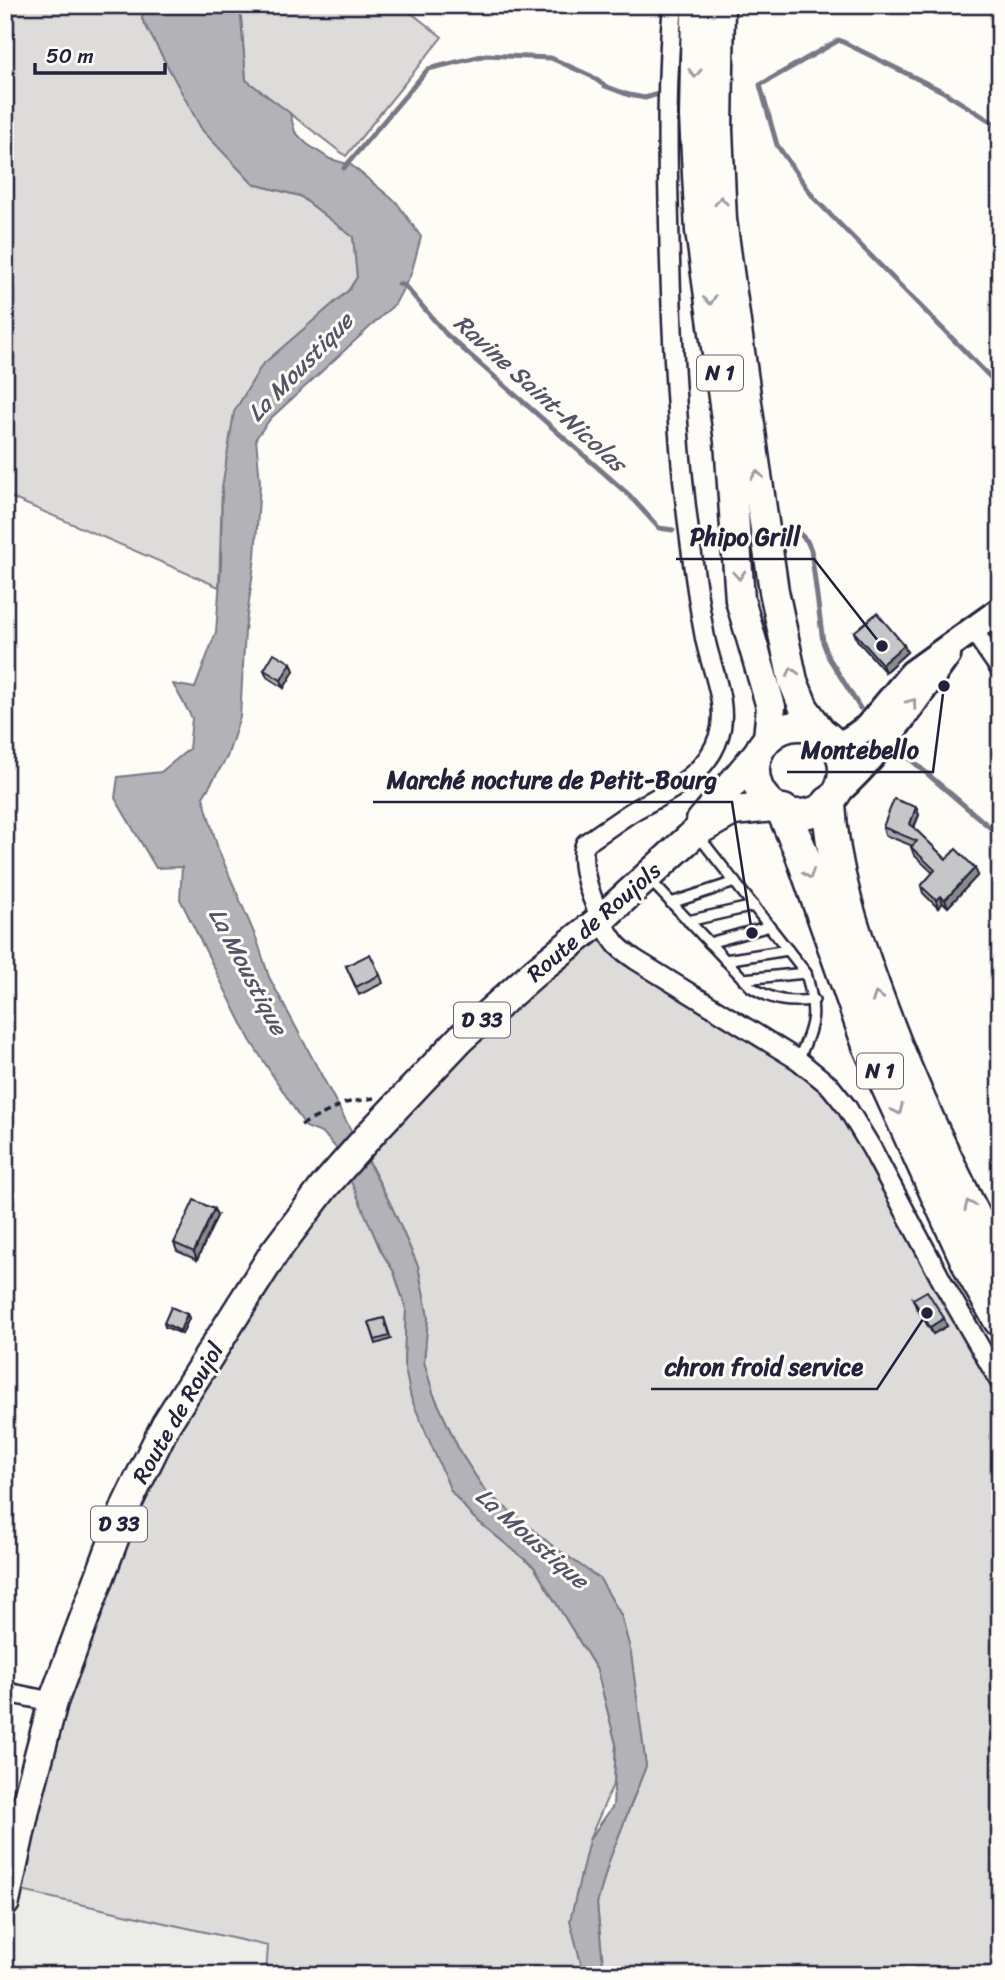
<svg xmlns="http://www.w3.org/2000/svg" width="1005" height="1980" font-family="Sriracha,sans-serif">
<style>
.built{fill:#ecece9}
.green{fill:#dddcdb;stroke:#807f8b;stroke-width:2}
.water{fill:#b2b2b7;stroke:#787885;stroke-width:2}
.lines{fill:none;stroke-linecap:round;stroke-linejoin:round}
.stream{stroke:#787885;stroke-width:5}
.lane-casing{stroke:#22223b;stroke-width:14}
.street-casing{stroke:#22223b;stroke-width:23}
.secondary-casing{stroke:#22223b;stroke-width:30}
.primary-casing{stroke:#22223b;stroke-width:33}
.highway-casing{stroke:#22223b;stroke-width:37}
.path{stroke:#22223b;stroke-width:3.5;stroke-dasharray:7 5;stroke-linecap:butt}
.lane{stroke:#fdfcf7;stroke-width:9}
.street{stroke:#fdfcf7;stroke-width:18}
.secondary{stroke:#fdfcf7;stroke-width:24}
.primary{stroke:#fdfcf7;stroke-width:28}
.highway{stroke:#fdfcf7;stroke-width:32}
.wall{fill:#aaaaac;stroke:#22223b;stroke-width:2}
.shaded-wall{fill:#8b8b8c;stroke:#22223b;stroke-width:2}
.building{fill:#c6c6c8;stroke:#22223b;stroke-width:2}
.oneway{stroke:#9a9aa2}
.labels{text-anchor:middle;dominant-baseline:central;stroke-width:6;stroke-linejoin:round;paint-order:stroke}
.shield{fill:#fdfcf7;stroke:#646373;stroke-width:2}
.shield-label{font-size:21px;font-weight:bold;fill:#22223b}
.street-label{font-size:23px;fill:#22223b;stroke:#fdfcf7}
.water-label{font-size:24px;font-style:italic;fill:#545466;stroke:#fdfcf7}
.leader{fill:none;stroke:#22223b;stroke-width:2.5}
.callout-dot{fill:#22223b;stroke:#fdfcf7;stroke-width:2.5}
.callout-label{font-size:24px;text-anchor:middle;font-weight:bold;fill:#22223b;stroke:#fdfcf7;stroke-width:6;stroke-linejoin:round;paint-order:stroke}
</style>
<rect width="100%" height="100%" fill="#fdfcf7"/>
<filter id="ink" filterUnits="userSpaceOnUse"><feTurbulence type="fractalNoise" baseFrequency=".0143" numOctaves="2"/><feDisplacementMap in="SourceGraphic" scale="14" xChannelSelector="R" yChannelSelector="G"/><feConvolveMatrix kernelMatrix="1 2 1 2 8 2 1 2 1" color-interpolation-filters="sRGB"/></filter>
<g filter="url(#ink)">
<path class="built" d="M 8,1888 L 269,1946 L 266,1975 L 5,1975 L 5,1902 Z"/>
<g class="green">
<path d="M 5,5 L 144,5 L 142,19 L 253,184 L 300,196 L 353,237 L 357,277 L 222,488 L 219,587 L 5,495 Z"/>
<path d="M 240,5 L 401,5 L 442,37 L 346,156 L 246,80 Z"/>
<path d="M 600,920 L 618,946 L 830,1086 L 1000,1382 L 1000,1975 L 604,1975 L 597,1904 L 609,1861 L 646,1766 L 641,1734 L 596,1577 L 550,1544 L 486,1492 L 460,1452 L 433,1393 L 424,1362 L 428,1317 L 418,1266 L 391,1205 L 364,1152 Z"/>
<path d="M 349,1173 L 381,1251 L 394,1272 L 406,1309 L 404,1364 L 451,1491 L 473,1517 L 534,1567 L 597,1670 L 616,1744 L 614,1782 L 589,1840 L 584,1975 L 266,1975 L 268,1946 L 8,1888 L 53,1702 L 166,1424 Z"/>
</g>
<path class="water" d="M 144,5 L 240,5 L 246,80 L 290,113 L 295,132 L 307,144 L 330,159 L 351,165 L 397,203 L 421,237 L 411,274 L 395,304 L 271,418 L 256,438 L 260,483 L 255,557 L 245,631 L 240,717 L 227,757 L 203,797 L 218,849 L 257,940 L 269,977 L 391,1205 L 418,1266 L 428,1317 L 424,1362 L 433,1393 L 460,1452 L 486,1492 L 550,1544 L 600,1579 L 621,1615 L 631,1653 L 646,1766 L 609,1861 L 597,1904 L 604,1975 L 584,1975 L 570,1921 L 589,1840 L 613,1806 L 616,1744 L 597,1670 L 534,1567 L 473,1517 L 451,1491 L 411,1398 L 404,1364 L 406,1309 L 394,1272 L 381,1251 L 337,1149 L 324,1134 L 306,1127 L 250,1040 L 180,899 L 182,867 L 156,868 L 115,798 L 118,777 L 161,772 L 189,749 L 192,718 L 173,684 L 195,688 L 216,632 L 221,566 L 222,488 L 234,412 L 262,365 L 350,289 L 357,277 L 353,237 L 300,196 L 253,184 L 202,130 L 142,19 Z"/>
<g class="lines">
<g class="stream">
<path d="M 1000,127 L 942,91 L 839,40 L 760,85 L 777,145 L 814,198 L 1000,387"/>
<path d="M 344,168 L 428,69 L 486,55 L 551,58 L 591,76 L 605,86 L 629,95 L 645,98 L 658,94"/>
<path d="M 399,284 L 405,286 L 446,334 L 629,495 L 659,528 L 673,530"/>
<path d="M 787,533 L 800,534 L 807,541 L 811,550 L 823,642 L 829,658 L 860,708"/>
<path d="M 896,747 L 1000,836"/>
</g>
<g class="lane-casing">
<g id="lane">
<path d="M 697,834 L 806,973 C 817,1012 815,1024 798,1060"/>
<path d="M 649,879 L 751,987 C 774,1001 787,1003 814,1000"/>
<path d="M 671,903 L 735,882"/>
<path d="M 688,921 L 754,906"/>
<path d="M 709,943 L 770,926"/>
<path d="M 725,960 L 788,950"/>
<path d="M 743,979 L 806,973"/>
</g>
</g>
<g class="street-casing">
<g id="street">
<path d="M 673,5 C 666,77 667,150 669,222 C 671,317 675,413 686,507 C 691,550 697,595 705,638 C 711,669 729,704 719,736 C 706,778 665,792 630,813 C 615,823 601,833 586,843 C 574,864 602,929 618,946 C 623,951 630,956 636,960 L 798,1060 L 830,1086 L 846,1106 L 872,1149 L 943,1283 L 1000,1382"/>
<path d="M 973,630 L 1000,669"/>
<path d="M 5,1692 L 53,1702"/>
</g>
</g>
<g class="secondary-casing">
<g id="secondary">
<path d="M 832,741 L 844,742 L 856,735 L 867,727 L 912,673 L 1000,610"/>
<path d="M 837,793 C 880,755 915,701 948,655"/>
</g>
</g>
<g class="primary-casing">
<g id="primary">
<path d="M 696,5 L 694,117 L 700,231 L 729,441 L 740,600 L 771,707 L 768,738"/>
<path d="M 720,5 L 718,130 L 722,220 L 755,461 L 774,591 L 793,681 L 804,708 L 822,733"/>
<circle cx="799" cy="770" r="44"/>
<path d="M 701,821 L 757,754"/>
<path d="M 5,1902 L 25,1809 L 53,1702 L 127,1504 L 166,1424 L 274,1253 L 324,1187 L 374,1130 L 461,1038 L 535,972 L 600,920 L 696,832 L 733,811 L 774,807"/>
</g>
</g>
<g class="highway-casing">
<g id="highway">
<path d="M 829,803 C 832,870 853,931 876,994 C 910,1087 953,1178 1000,1266"/>
<path d="M 783,811 L 800,849 L 869,1045 L 973,1273 L 1000,1320"/>
</g>
</g>
<path class="path" d="M 301,1125 L 345,1103 L 374,1098"/>
<use href="#lane" class="lane"/>
<use href="#street" class="street"/>
<use href="#secondary" class="secondary"/>
<use href="#primary" class="primary"/>
<use href="#highway" class="highway"/>
</g>
<g class="wall">
<path d="M 854,632 L 907,652 L 885,672 L 857,640 Z"/>
<path d="M 291,663 L 294,671 L 284,688 L 267,677 L 264,670 Z"/>
<path d="M 916,807 L 919,815 L 914,828 L 946,859 L 978,875 L 948,907 L 943,903 L 938,908 L 923,893 L 921,886 L 933,873 L 914,855 L 911,847 L 913,846 L 885,835 L 883,827 Z"/>
<path d="M 346,966 L 380,975 L 383,983 L 359,995 Z"/>
<path d="M 217,1216 L 197,1260 L 177,1251 L 174,1243 Z"/>
<path d="M 913,1299 L 947,1326 L 933,1334 L 916,1307 Z"/>
<path d="M 187,1314 L 189,1318 L 182,1334 L 165,1327 L 164,1323 Z"/>
<path d="M 384,1318 L 391,1339 L 376,1344 L 369,1322 Z"/>
</g>
<g class="shaded-wall">
<path d="M 904,645 L 907,652 L 885,672 L 882,664 Z"/>
<path d="M 291,663 L 294,671 L 284,688 L 281,680 Z"/>
<path d="M 916,807 L 919,815 L 912,831 L 910,824 Z"/>
<path d="M 975,868 L 978,875 L 948,907 L 945,900 Z"/>
<path d="M 940,896 L 943,903 L 938,908 L 936,900 Z"/>
<path d="M 214,1209 L 217,1216 L 197,1260 L 194,1252 Z"/>
<path d="M 187,1314 L 189,1318 L 182,1334 L 180,1331 Z"/>
<path d="M 944,1318 L 947,1326 L 933,1334 L 930,1327 Z"/>
</g>
<g class="building">
<path d="M 877,613 L 904,645 L 882,664 L 854,632 Z"/>
<path d="M 274,653 L 291,663 L 281,680 L 264,670 Z"/>
<path d="M 894,799 L 916,807 L 910,824 L 946,859 L 956,849 L 975,868 L 945,900 L 940,896 L 936,900 L 921,886 L 935,870 L 911,847 L 917,841 L 883,827 Z"/>
<path d="M 370,954 L 380,975 L 356,987 L 346,966 Z"/>
<path d="M 194,1200 L 214,1209 L 194,1252 L 174,1243 Z"/>
<path d="M 927,1291 L 944,1318 L 930,1327 L 913,1299 Z"/>
<path d="M 171,1307 L 187,1314 L 180,1331 L 164,1323 Z"/>
<path d="M 384,1318 L 389,1336 L 375,1340 L 369,1322 Z"/>
</g>
<defs><path id="oneway-chevron" d="M-2-3.5L2.5 0L-2 3.5" fill="none" stroke-width="1.6" stroke-linecap="round" stroke-linejoin="round" transform="scale(1.75)"/></defs>
<g class="oneway">
<use href="#oneway-chevron" transform="translate(695 73) rotate(91)"/>
<use href="#oneway-chevron" transform="translate(721 201) rotate(-93)"/>
<use href="#oneway-chevron" transform="translate(710 300) rotate(82)"/>
<use href="#oneway-chevron" transform="translate(757 475) rotate(-98)"/>
<use href="#oneway-chevron" transform="translate(739 575) rotate(86)"/>
<use href="#oneway-chevron" transform="translate(792 672) rotate(-104)"/>
<use href="#oneway-chevron" transform="translate(912 703) rotate(-53)"/>
<use href="#oneway-chevron" transform="translate(809 874) rotate(71)"/>
<use href="#oneway-chevron" transform="translate(877 997) rotate(-110)"/>
<use href="#oneway-chevron" transform="translate(898 1110) rotate(65)"/>
<use href="#oneway-chevron" transform="translate(969 1205) rotate(-116)"/>
</g>
</g>
<g class="labels">
<g class="shield">
<rect x="697" y="355.5" width="46" height="35" rx="5"/>
<rect x="454" y="1002.5" width="56" height="35" rx="5"/>
<rect x="857" y="1053.5" width="46" height="35" rx="5"/>
<rect x="91" y="1506.5" width="56" height="35" rx="5"/>
</g>
<g class="shield-label">
<text x="720" y="373">N 1</text>
<text x="482" y="1020">D 33</text>
<text x="880" y="1071">N 1</text>
<text x="119" y="1524">D 33</text>
</g>
<g class="street-label">
<text transform="translate(594 922) rotate(-41)">Route de Roujols</text>
<text transform="translate(178 1413) rotate(-60)">Route de Roujol</text>
</g>
<g class="water-label">
<text transform="translate(300 367) rotate(-46)">La Moustique</text>
<text transform="translate(540 393) rotate(42)">Ravine Saint-Nicolas</text>
<text transform="translate(248 971) rotate(62)">La Moustique</text>
<text transform="translate(532 1538) rotate(41)">La Moustique</text>
</g>
</g>
<path class="leader" d="M882 646L814 559H676M944 686L933 772H787M752 933L732 802H373M927 1313L877 1389H651"/>
<g class="callout-dot">
<circle cx="882" cy="646" r="7"/>
<circle cx="944" cy="686" r="7"/>
<circle cx="752" cy="933" r="7"/>
<circle cx="927" cy="1313" r="7"/>
</g>
<g class="callout-label">
<text x="745" y="545">Phipo Grill</text>
<text x="860" y="758">Montebello</text>
<text x="552" y="788">Marché nocture de Petit-Bourg</text>
<text x="764" y="1375">chron froid service</text>
</g>
<rect width="1005" height="1980" fill="none" stroke="#fdfcf7" stroke-width="28"/>
<rect x="14" y="14" width="977" height="1952" fill="none" stroke="#22223b" stroke-width="2.5" filter="url(#ink)"/>
<path d="M35 63v10h130v-10" fill="none" stroke="#22223b" stroke-width="3.5"/>
<text x="46" y="63" font-size="21" fill="#22223b" stroke="#fdfcf7" stroke-width="5" paint-order="stroke">50 m</text>
</svg>
